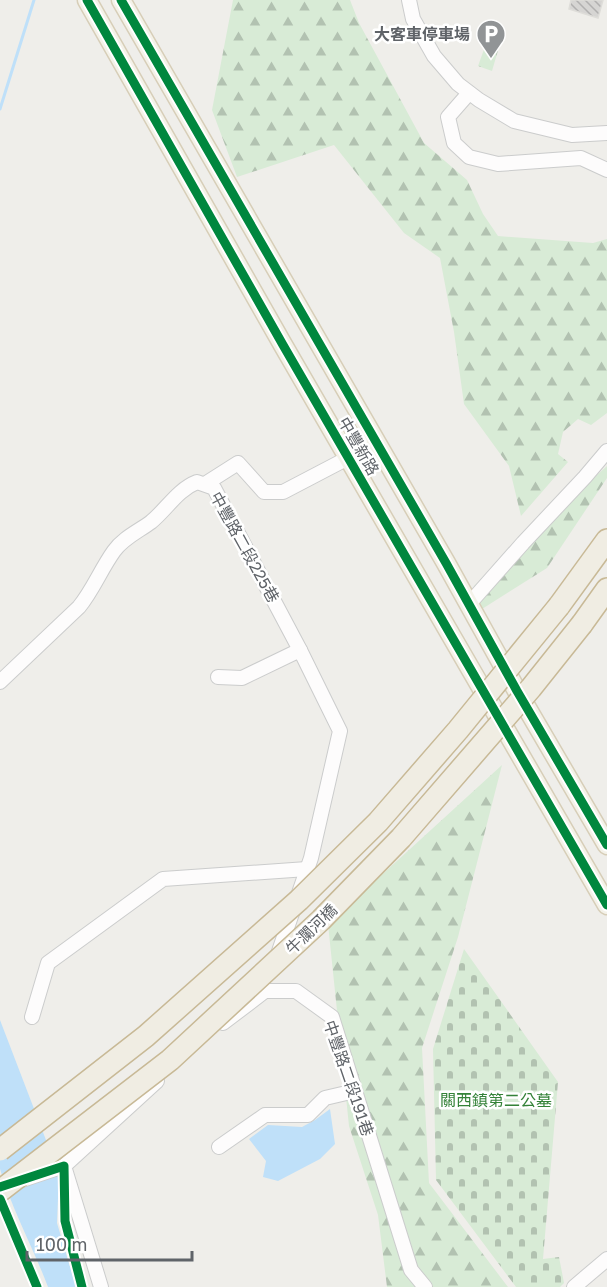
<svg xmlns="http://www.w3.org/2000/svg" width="607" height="1287" font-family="'Golos Text','Noto Sans TC',sans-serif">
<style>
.grass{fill:url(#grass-tufts)}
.forest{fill:url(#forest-firs)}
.cemetery{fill:url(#cemetery-stones)}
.water{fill:#bfe0f9}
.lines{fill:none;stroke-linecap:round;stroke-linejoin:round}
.stream{stroke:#bfe0f9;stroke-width:3}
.building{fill:url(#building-back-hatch);stroke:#deddd9;stroke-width:1.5}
.minor-casing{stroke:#cbcccc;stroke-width:16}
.major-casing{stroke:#d7ceb8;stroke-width:21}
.highway-casing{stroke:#c8b996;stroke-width:24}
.minor{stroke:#fdfcfc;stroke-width:14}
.major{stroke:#f4f2e9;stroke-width:18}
.highway{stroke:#f0ede3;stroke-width:21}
.highway-bridge-casing{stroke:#c8b996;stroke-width:24;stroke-linecap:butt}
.highway-bridge{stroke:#f0ede3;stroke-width:21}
.cycleway-casing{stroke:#fff;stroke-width:13}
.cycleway{stroke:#00873e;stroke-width:9}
.labels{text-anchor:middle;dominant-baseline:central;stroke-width:5;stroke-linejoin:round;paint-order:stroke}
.poi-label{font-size:16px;font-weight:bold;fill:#5f6368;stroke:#fff;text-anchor:end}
.street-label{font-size:16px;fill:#5f6368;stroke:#fff}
.park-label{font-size:16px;fill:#348238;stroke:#fff}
</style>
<defs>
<pattern id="grass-tufts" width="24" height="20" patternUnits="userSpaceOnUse" patternTransform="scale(1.5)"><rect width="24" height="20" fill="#d8ebd6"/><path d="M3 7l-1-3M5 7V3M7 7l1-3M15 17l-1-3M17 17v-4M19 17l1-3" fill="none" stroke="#b2c2b1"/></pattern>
<pattern id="forest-firs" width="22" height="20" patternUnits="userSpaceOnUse" patternTransform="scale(1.5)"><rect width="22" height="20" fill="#d8ebd6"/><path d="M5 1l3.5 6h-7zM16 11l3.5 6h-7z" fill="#b2c2b1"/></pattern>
<pattern id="cemetery-stones" width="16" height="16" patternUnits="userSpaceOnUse" patternTransform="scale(1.5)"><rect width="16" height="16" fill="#d8ebd6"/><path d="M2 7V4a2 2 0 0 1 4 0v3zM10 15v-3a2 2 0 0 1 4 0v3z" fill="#b2c2b1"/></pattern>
<pattern id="building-back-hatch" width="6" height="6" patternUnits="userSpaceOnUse" patternTransform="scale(1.5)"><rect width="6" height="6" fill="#d6d5d3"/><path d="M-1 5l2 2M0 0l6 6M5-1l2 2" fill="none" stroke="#b1b0af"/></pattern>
</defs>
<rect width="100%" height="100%" fill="#efeeea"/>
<path class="grass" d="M 491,30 L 499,47 L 492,71 L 478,66 Z"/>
<g class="forest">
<path d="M 233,0 L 350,0 L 359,23 L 424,143 L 467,180 L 483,214 L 498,236 L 593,243 L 607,239 L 607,413 L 591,425 L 578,419 L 563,432 L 558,454 L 568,462 L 521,516 L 509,466 L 464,404 L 454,332 L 440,258 L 404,233 L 334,145 L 237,177 L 212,110 Z"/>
<path d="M 607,466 L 607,478 L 547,568 L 482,609 L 474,586 Z"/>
<path d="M 502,765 L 458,937 L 422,1048 L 429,1183 L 508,1287 L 387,1287 L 378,1215 L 349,1126 L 328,924 Z"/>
</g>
<path class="cemetery" d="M 464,949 L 558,1082 L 543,1259 L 559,1257 L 564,1283 L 560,1287 L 516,1287 L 436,1180 L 433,1049 Z"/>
<g class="water">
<path d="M 0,1020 L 59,1174 L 57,1223 L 76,1287 L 48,1287 C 33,1247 12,1210 0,1169 Z"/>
<path d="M 330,1109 L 335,1144 L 320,1159 L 278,1181 L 263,1177 L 266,1161 L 249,1139 L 268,1125 L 302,1127 L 315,1120 Z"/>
</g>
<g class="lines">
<path class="stream" d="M 0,109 L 34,0"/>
</g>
<path class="building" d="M 571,0 L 603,0 L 598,18 L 569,9 Z"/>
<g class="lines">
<g class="minor-casing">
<g id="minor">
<path d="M 409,0 L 413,19 L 434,56 L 458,84 L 479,100 L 514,121 L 572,135 L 607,133"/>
<path d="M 469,93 L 448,117 L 454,143 L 469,157 L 498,164 L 581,158 L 607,170"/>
<path d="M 205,484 L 238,463 L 264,492 L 283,492 L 348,458"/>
<path d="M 469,604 L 523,543 L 585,477 L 607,451"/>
<path d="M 218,677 L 242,678 L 300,650 L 340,731 L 311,858 L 277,957"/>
<path d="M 0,682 L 79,607 C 93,590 101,569 114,551 C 123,538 139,531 151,522 C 167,509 177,490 197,482 L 214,488 L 300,650"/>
<path d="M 32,1017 L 48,963 L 163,879 L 307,869"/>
<path d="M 223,1023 L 265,991 L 296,991 L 332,1017 L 411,1270 L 425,1287"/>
<path d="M 219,1147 L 265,1115 L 308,1115 L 325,1098 L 355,1091"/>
<path d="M 64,1166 L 101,1287"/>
<path d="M 22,1180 L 64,1166 L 157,1081"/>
<path d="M 574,1287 L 607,1259"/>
</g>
</g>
<g class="major-casing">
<g id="major">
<path d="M 87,0 L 283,345 L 607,905"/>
<path d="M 121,0 L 446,563 L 517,691 L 607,845"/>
</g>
</g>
<g class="highway-casing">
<g id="highway">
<path d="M 559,606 L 607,540"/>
<path d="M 582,624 L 607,589"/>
</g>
</g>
<use href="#minor" class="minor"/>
<use href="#major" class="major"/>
<use href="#highway" class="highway"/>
<g class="highway-bridge-casing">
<g id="highway-bridge">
<path d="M 0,1150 L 146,1036 L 299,900 L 378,822 L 458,730 L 559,606"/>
<path d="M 0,1191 L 170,1060 L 321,920 L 401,838 L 531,688 L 582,624"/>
</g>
</g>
<use href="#highway-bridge" class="highway-bridge"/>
<g class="cycleway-casing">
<g id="cycleway">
<path d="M 87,0 L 283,345 L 607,905"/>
<path d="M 121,0 L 446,563 L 517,691 L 607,845"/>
<path d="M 0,1187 L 64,1166 L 65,1221 L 82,1287"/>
<path d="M 0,1199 L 37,1287"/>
</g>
</g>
<use href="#cycleway" class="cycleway"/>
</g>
<defs>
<g id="parking-pin" transform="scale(1.5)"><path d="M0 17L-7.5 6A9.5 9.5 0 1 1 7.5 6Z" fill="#919496" stroke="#fff"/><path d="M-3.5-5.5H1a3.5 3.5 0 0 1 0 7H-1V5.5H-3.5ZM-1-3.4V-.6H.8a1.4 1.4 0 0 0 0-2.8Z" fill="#fff"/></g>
</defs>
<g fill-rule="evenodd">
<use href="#parking-pin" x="491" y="34"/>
</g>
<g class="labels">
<g class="poi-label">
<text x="470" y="34">大客車停車場</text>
</g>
<g class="street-label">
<text transform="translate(359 446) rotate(60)">中豐新路</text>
<text transform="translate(245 547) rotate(61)">中豐路二段225巷</text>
<text transform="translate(311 929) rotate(-44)">牛瀾河橋</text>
<text transform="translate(349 1078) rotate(71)">中豐路二段191巷</text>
</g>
<g class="park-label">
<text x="496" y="1100">關西鎮第二公墓</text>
</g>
</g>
<path d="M27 1251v9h165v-9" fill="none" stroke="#5f6368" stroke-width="3"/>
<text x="36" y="1251" font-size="18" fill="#5f6368" stroke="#ffffff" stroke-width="4.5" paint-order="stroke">100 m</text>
</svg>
